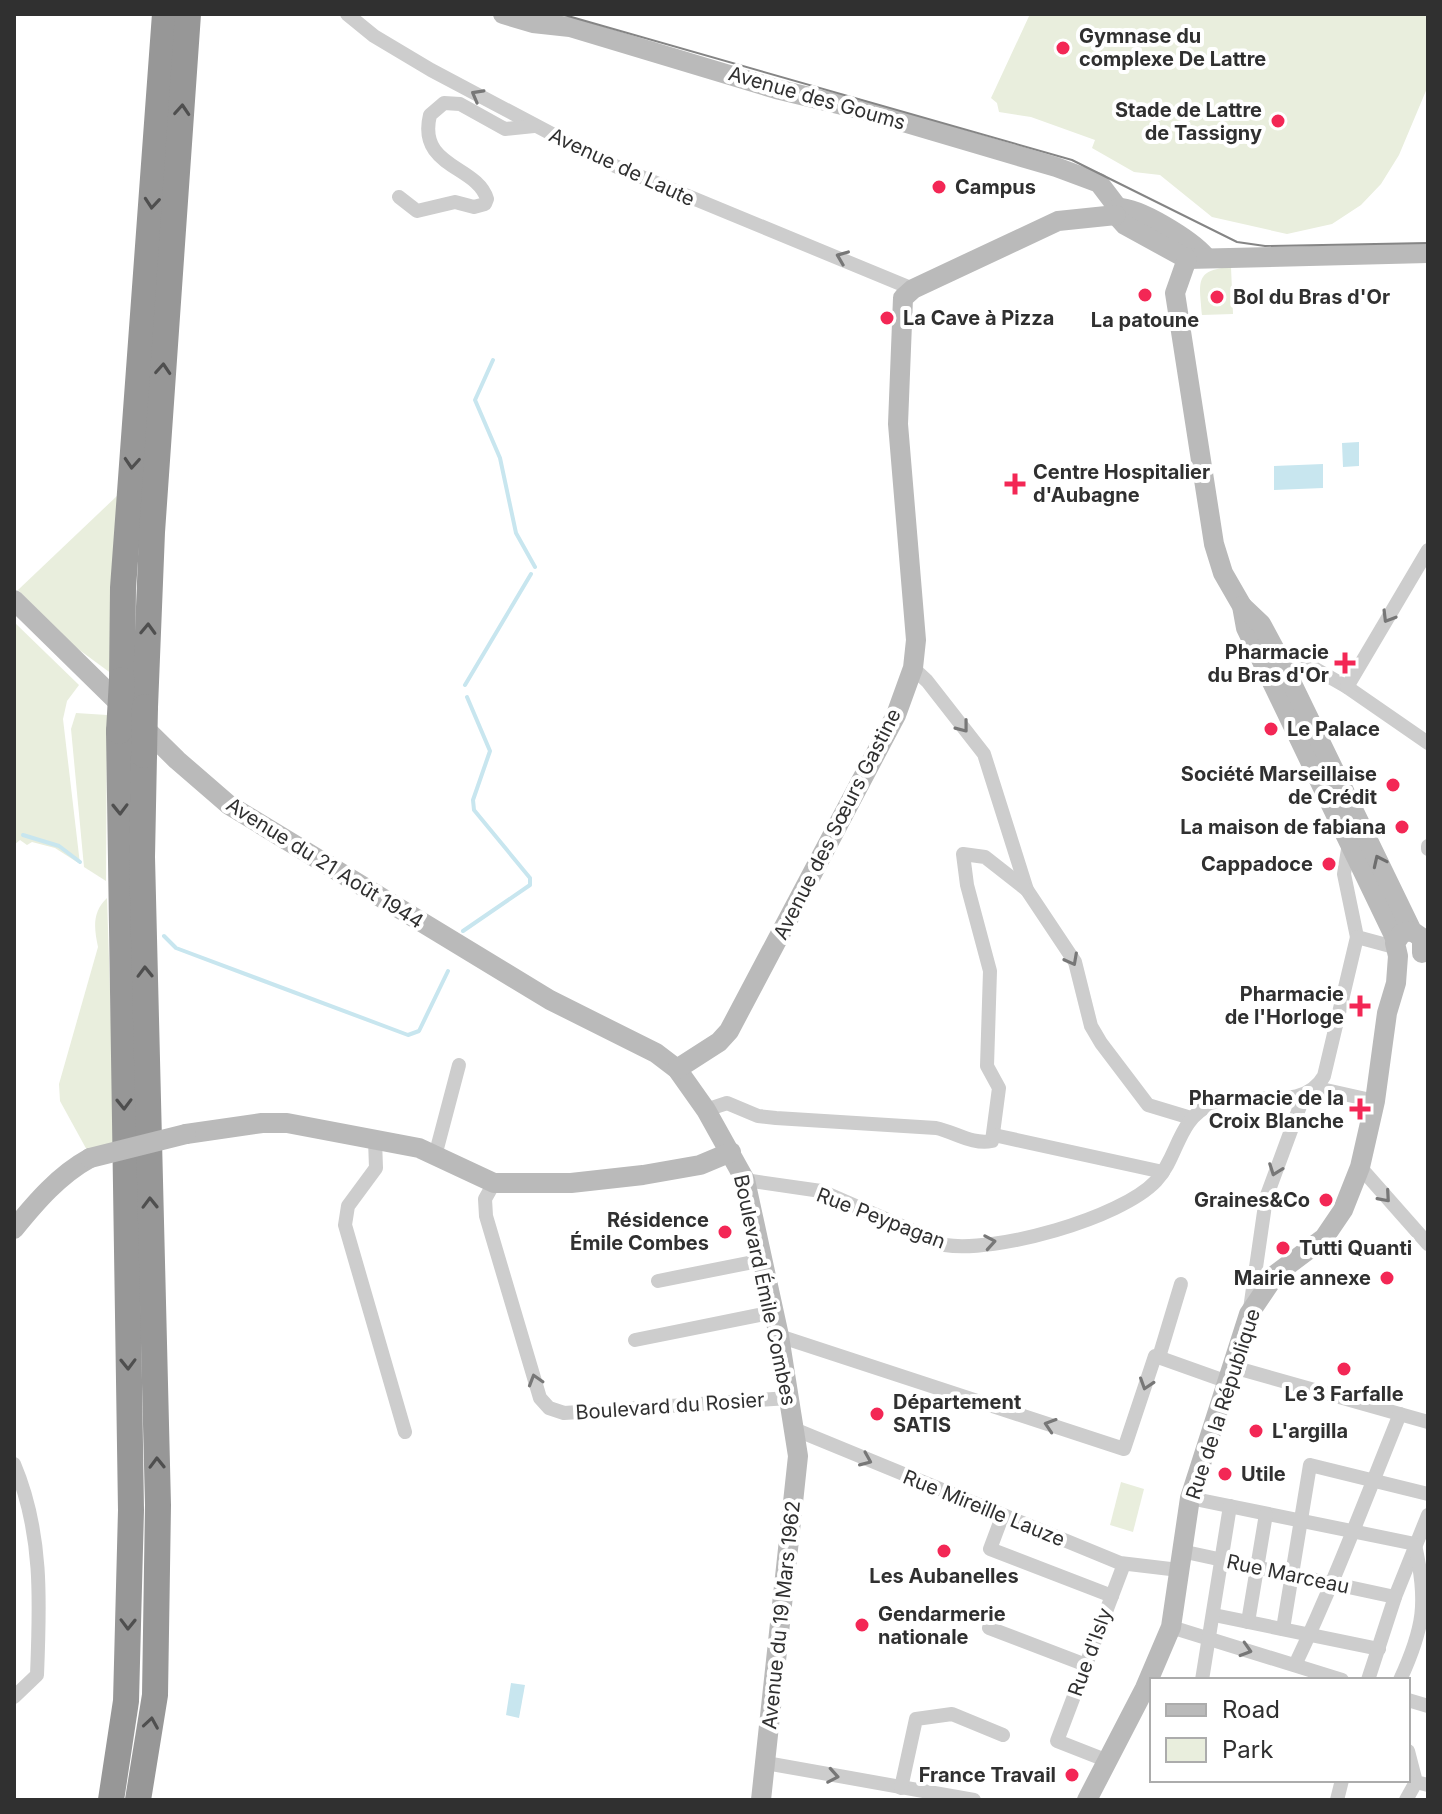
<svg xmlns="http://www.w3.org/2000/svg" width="1442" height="1814" font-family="Inter,sans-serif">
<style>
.green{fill:#e9eedd}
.water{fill:#c8e6ef}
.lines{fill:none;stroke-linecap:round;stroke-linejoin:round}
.stream{stroke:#c8e6ef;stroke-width:4}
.street{stroke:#cdcdcd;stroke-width:14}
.secondary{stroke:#bababa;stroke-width:20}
.highway{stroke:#979797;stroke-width:26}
.tram{stroke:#858585;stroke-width:2}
.secondary-bridge{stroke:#bababa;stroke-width:20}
.highway-bridge{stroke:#979797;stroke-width:26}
.oneway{stroke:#777}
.oneway2{stroke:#4f4f4f}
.oneway3{stroke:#6e6e6e}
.poi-dot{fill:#f32755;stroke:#fff;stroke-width:3}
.labels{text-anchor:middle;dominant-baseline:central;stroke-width:8;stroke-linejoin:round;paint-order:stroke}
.poi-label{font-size:20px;font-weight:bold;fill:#303030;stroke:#fff;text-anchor:start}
.street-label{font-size:20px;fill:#303030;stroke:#fff}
</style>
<rect width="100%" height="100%" fill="#fff"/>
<g class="green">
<path d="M 1030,14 L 1428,14 L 1428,86 L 1399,155 L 1381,184 L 1361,205 L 1332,224 L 1287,234 L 1212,217 L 1160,175 L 1134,172 L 1092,148 L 1095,140 L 1031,117 L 999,112 L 997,103 L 991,98 Z"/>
<path d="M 1231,267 L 1233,314 L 1202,315 C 1200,283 1193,270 1231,267 Z"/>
<path d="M 118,495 L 112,674 L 74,646 L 18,590 Z"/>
<path d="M 14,622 L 79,685 L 67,701 L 63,719 L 80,864 L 55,848 L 32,842 L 27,845 L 20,840 L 14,845 Z"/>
<path d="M 76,713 L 107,715 L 106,881 L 84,867 L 71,729 Z"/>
<path d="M 107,898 L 115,1145 L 88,1152 L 60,1101 L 59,1084 L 98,947 C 94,928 92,912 107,898 Z"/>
<path d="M 1121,1482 L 1144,1489 L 1133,1532 L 1110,1525 Z"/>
</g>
<g class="water">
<path d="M 1359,442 L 1359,466 L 1343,467 L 1342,443 Z"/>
<path d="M 1323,464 L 1323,488 L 1274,490 L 1274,466 Z"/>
<path d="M 511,1683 L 525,1685 L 519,1718 L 506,1715 Z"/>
</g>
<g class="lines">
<g class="stream">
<path d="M 493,360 L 475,400 L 500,458 L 516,533 L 535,567"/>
<path d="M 465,685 L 531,574"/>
<path d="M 23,835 L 59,846 L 80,862"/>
<path d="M 463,931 L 530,885 L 530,878 L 474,810 L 473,800 L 490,751 L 467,697"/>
<path d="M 164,936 L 176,948 L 408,1035 L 419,1031 L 448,971"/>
</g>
<g class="street">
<path d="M 347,14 L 374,36 L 431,70 L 603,161 L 913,289"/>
<path d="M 399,197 L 417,211 L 455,202 L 474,207 L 485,204 L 487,199 C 477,165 417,168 430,115 L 444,103 L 460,104 L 505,129 L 534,126"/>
<path d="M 1273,667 L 1293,656 L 1347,687 L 1428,743"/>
<path d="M 913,668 L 927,681 L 984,754 L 1027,890 L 1075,962 L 1091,1026 L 1101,1043 L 1148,1105 L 1191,1118"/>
<path d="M 1347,687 L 1428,550"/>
<path d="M 1349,843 L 1344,874 L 1357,937"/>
<path d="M 1428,846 L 1428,849"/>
<path d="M 1357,937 L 1394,947"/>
<path d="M 1317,1088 L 1375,1101"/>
<path d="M 706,1110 L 727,1103 L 758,1116 L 776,1118 L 936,1128 C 955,1132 972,1145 992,1141 L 999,1088 L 987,1066 L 990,971 L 967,885 L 963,854 L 985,857 L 1027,890"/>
<path d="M 994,1135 L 1163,1172"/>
<path d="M 375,1140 L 376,1168 L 348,1206 L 345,1225 L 405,1432"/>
<path d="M 435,1156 L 459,1065"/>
<path d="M 1360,1167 L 1428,1244"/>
<path d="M 745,1180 L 821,1191 L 945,1245 C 995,1253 1120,1219 1156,1181 C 1179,1156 1177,1119 1212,1104 C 1247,1088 1302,1115 1324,1076 L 1357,937"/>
<path d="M 494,1183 L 485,1199 L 486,1216 L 540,1398 L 549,1408 L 564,1413 L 789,1398"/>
<path d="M 658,1281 L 763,1260"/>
<path d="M 1250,1309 L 1266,1198 L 1300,1106 L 1298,1097"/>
<path d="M 779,1336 L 1124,1449 L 1155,1356 L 1228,1382"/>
<path d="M 635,1340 L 774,1312"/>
<path d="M 1159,1357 L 1181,1284"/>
<path d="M 1233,1367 L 1428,1422"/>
<path d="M 794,1429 L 1120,1563 L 1179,1570"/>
<path d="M 14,1464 C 43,1532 40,1603 37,1675 L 14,1697"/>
<path d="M 1190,1498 L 1415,1544"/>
<path d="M 1002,1517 L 990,1549 L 1112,1596"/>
<path d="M 1181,1551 L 1395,1597"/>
<path d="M 1214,1615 L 1379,1649"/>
<path d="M 1248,1622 L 1266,1514"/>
<path d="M 1171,1627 L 1342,1680"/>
<path d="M 989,1628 L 1086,1665"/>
<path d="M 1283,1629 L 1310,1465 L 1428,1494"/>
<path d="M 1295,1665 C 1334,1583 1366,1498 1400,1414"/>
<path d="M 1202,1680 L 1230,1506"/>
<path d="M 1368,1680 L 1395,1597 L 1428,1515"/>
<path d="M 1400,1680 C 1424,1628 1428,1602 1415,1545"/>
<path d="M 1408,1700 L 1428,1706"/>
<path d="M 1408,1751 L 1416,1782 L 1428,1785"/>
<path d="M 1108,1761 L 1057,1741 L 1124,1564"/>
<path d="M 766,1763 L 974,1800"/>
<path d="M 901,1788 L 916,1719 L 952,1714 L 1003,1735"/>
<path d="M 1337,1800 L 1342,1780"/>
<path d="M 1406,1800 L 1416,1782"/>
</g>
<g class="secondary">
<path d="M 503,14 L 533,23 L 570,27 L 776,89 L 859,109 L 1056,167 L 1099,183 L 1118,208"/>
<path d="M 1118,208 C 1139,207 1191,240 1205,256"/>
<path d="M 1116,215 L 1125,225 L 1187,259 L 1428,253"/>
<path d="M 1187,259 L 1175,293 L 1214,544 L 1223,573 L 1242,606 L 1246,628 L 1396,940"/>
<path d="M 14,600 L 177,760 L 229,805 L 550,1000 L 656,1053 L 677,1069 L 706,1110 L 745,1180 L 779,1336 L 798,1456 L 761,1800"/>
<path d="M 1242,606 L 1261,624 L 1282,663 L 1412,931 L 1422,938 L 1422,953"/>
<path d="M 677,1069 L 719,1042 L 729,1031 L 896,715 L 913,668 L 916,640 L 898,424 L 903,298 L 913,289 L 1058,221 L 1116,215"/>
<path d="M 186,1134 L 262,1123 L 287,1123 L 419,1148 L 494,1183 L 571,1183 L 643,1175 L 700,1165 L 731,1152"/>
<path d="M 14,1229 C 36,1202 59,1175 90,1158"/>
<path d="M 1087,1800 L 1145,1688 L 1171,1627 L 1190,1498 L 1249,1314 L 1276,1274 L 1324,1238 L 1343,1210 L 1360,1167 L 1375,1101 L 1387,1013 L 1396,983 L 1398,956 L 1395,943 L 1402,933 L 1412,931"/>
</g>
<g class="highway">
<path d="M 122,680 L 123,588 L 165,14"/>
<path d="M 145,707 L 152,532 L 188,14"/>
<path d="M 111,1800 L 126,1701 L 131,1510 L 119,731"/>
<path d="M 138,1800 L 155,1695 L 158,1505 L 142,857 L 144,755"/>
</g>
<path class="tram" d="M 561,14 L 1072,160 L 1237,242 L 1265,246 L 1428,243"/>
<path class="secondary-bridge" d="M 90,1158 L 186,1134"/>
<g class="highway-bridge">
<path d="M 119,731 L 122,680"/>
<path d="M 144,755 L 145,707"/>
</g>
</g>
<defs><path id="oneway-chevron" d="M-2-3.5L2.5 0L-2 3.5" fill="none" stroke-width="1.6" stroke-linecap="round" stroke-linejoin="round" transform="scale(2)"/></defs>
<g class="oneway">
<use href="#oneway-chevron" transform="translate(477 95) rotate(-151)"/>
<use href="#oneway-chevron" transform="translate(842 257) rotate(-158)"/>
<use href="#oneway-chevron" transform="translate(1388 617) rotate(121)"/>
<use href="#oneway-chevron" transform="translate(963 727) rotate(52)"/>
<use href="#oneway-chevron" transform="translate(1072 960) rotate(62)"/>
<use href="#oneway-chevron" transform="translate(1275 1170) rotate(110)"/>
<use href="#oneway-chevron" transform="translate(1385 1197) rotate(49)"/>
<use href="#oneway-chevron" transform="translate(990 1242) rotate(-10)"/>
<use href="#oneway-chevron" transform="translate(535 1380) rotate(-107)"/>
<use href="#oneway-chevron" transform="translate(1146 1384) rotate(108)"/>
<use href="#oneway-chevron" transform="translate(1050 1425) rotate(-162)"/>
<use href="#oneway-chevron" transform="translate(866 1460) rotate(23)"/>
<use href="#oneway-chevron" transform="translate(1246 1650) rotate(17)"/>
<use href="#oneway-chevron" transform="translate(833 1776) rotate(10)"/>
</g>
<g class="oneway2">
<use href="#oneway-chevron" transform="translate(182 110) rotate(-86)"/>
<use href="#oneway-chevron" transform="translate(152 203) rotate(95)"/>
<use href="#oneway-chevron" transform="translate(163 369) rotate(-86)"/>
<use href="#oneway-chevron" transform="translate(132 463) rotate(94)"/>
<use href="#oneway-chevron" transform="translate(148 629) rotate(-88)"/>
<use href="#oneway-chevron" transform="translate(120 809) rotate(89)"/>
<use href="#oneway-chevron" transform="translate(145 972) rotate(-91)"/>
<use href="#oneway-chevron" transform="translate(124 1104) rotate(89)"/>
<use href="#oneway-chevron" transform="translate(150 1203) rotate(-91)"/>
<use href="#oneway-chevron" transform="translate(128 1364) rotate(89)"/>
<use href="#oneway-chevron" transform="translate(157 1463) rotate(-91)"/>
<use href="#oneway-chevron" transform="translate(128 1624) rotate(91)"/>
<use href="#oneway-chevron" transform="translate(151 1723) rotate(-81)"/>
</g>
<use class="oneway3" href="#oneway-chevron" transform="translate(1379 861) rotate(-115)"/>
<g class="poi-dot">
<circle cx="1063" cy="48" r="8"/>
<circle cx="1278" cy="121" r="8"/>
<circle cx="939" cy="187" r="8"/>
<circle cx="1145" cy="295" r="8"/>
<circle cx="1217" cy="297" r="8"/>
<circle cx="887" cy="318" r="8"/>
<path d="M1011 472h8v8h8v8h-8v8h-8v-8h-8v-8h8z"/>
<path d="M1341 651h8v8h8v8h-8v8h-8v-8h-8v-8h8z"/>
<circle cx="1271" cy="729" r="8"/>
<circle cx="1393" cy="785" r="8"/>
<circle cx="1402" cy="827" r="8"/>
<circle cx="1329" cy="864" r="8"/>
<path d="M1356 994h8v8h8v8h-8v8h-8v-8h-8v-8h8z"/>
<path d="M1356 1097h8v8h8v8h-8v8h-8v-8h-8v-8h8z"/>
<circle cx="1326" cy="1200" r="8"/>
<circle cx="725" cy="1232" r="8"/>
<circle cx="1283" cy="1248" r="8"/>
<circle cx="1387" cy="1278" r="8"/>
<circle cx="1344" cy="1369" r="8"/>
<circle cx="877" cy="1414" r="8"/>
<circle cx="1256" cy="1431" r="8"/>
<circle cx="1225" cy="1474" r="8"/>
<circle cx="944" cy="1551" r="8"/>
<circle cx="862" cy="1625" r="8"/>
<circle cx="1072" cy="1775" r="8"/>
</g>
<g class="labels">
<g class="poi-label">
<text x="1079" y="36">Gymnase du<tspan x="1079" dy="23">complexe De Lattre</tspan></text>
<text x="1262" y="110" text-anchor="end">Stade de Lattre<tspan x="1262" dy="23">de Tassigny</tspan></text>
<text x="955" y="187">Campus</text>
<text x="1233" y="297">Bol du Bras d'Or</text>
<text x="903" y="318">La Cave à Pizza</text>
<text x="1145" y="320" text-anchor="middle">La patoune</text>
<text x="1033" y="472">Centre Hospitalier<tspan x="1033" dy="23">d'Aubagne</tspan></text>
<text x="1329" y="652" text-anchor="end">Pharmacie<tspan x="1329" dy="23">du Bras d'Or</tspan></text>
<text x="1287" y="729">Le Palace</text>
<text x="1377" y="774" text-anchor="end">Société Marseillaise<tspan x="1377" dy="23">de Crédit</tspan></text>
<text x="1386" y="827" text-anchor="end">La maison de fabiana</text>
<text x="1313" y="864" text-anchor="end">Cappadoce</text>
<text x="1344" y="994" text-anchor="end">Pharmacie<tspan x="1344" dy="23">de l'Horloge</tspan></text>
<text x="1344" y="1098" text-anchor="end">Pharmacie de la<tspan x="1344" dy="23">Croix Blanche</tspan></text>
<text x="1310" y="1200" text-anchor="end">Graines&amp;Co</text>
<text x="709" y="1220" text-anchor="end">Résidence<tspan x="709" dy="23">Émile Combes</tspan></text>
<text x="1299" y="1248">Tutti Quanti</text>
<text x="1371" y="1278" text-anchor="end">Mairie annexe</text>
<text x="1344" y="1394" text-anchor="middle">Le 3 Farfalle</text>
<text x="893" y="1402">Département<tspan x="893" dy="23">SATIS</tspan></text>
<text x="1272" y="1431">L'argilla</text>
<text x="1241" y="1474">Utile</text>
<text x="944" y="1576" text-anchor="middle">Les Aubanelles</text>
<text x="878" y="1614">Gendarmerie<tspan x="878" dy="23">nationale</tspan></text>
<text x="1056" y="1775" text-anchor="end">France Travail</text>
</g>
<g class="street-label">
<text transform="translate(817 98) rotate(16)">Avenue des Goums</text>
<text transform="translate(622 167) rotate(25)">Avenue de Laute</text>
<text transform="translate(837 824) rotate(-63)">Avenue des Sœurs Gastine</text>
<text transform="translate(325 863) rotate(32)">Avenue du 21 Août 1944</text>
<text transform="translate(881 1218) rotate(21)">Rue Peypagan</text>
<text transform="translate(765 1290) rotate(78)">Boulevard Émile Combes</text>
<text transform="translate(1223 1404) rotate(-72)">Rue de la République</text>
<text transform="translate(670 1406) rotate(-4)">Boulevard du Rosier</text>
<text transform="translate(984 1508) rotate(22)">Rue Mireille Lauze</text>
<text transform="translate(1288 1574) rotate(12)">Rue Marceau</text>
<text transform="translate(781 1615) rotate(-84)">Avenue du 19 Mars 1962</text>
<text transform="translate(1090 1652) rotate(-70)">Rue d'Isly</text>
</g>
</g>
<rect width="1442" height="1814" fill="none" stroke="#303030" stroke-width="32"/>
<rect x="1150" y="1678" width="260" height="104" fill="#ffffff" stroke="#acacac" stroke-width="2"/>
<rect x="1166" y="1704" width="40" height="12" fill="#bababa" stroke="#acacac" stroke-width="2"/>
<text x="1222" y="1718" font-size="24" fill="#303030">Road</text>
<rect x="1166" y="1738" width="40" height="24" fill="#e9eedd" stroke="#acacac" stroke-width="2"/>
<text x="1222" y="1758" font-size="24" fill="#303030">Park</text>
</svg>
